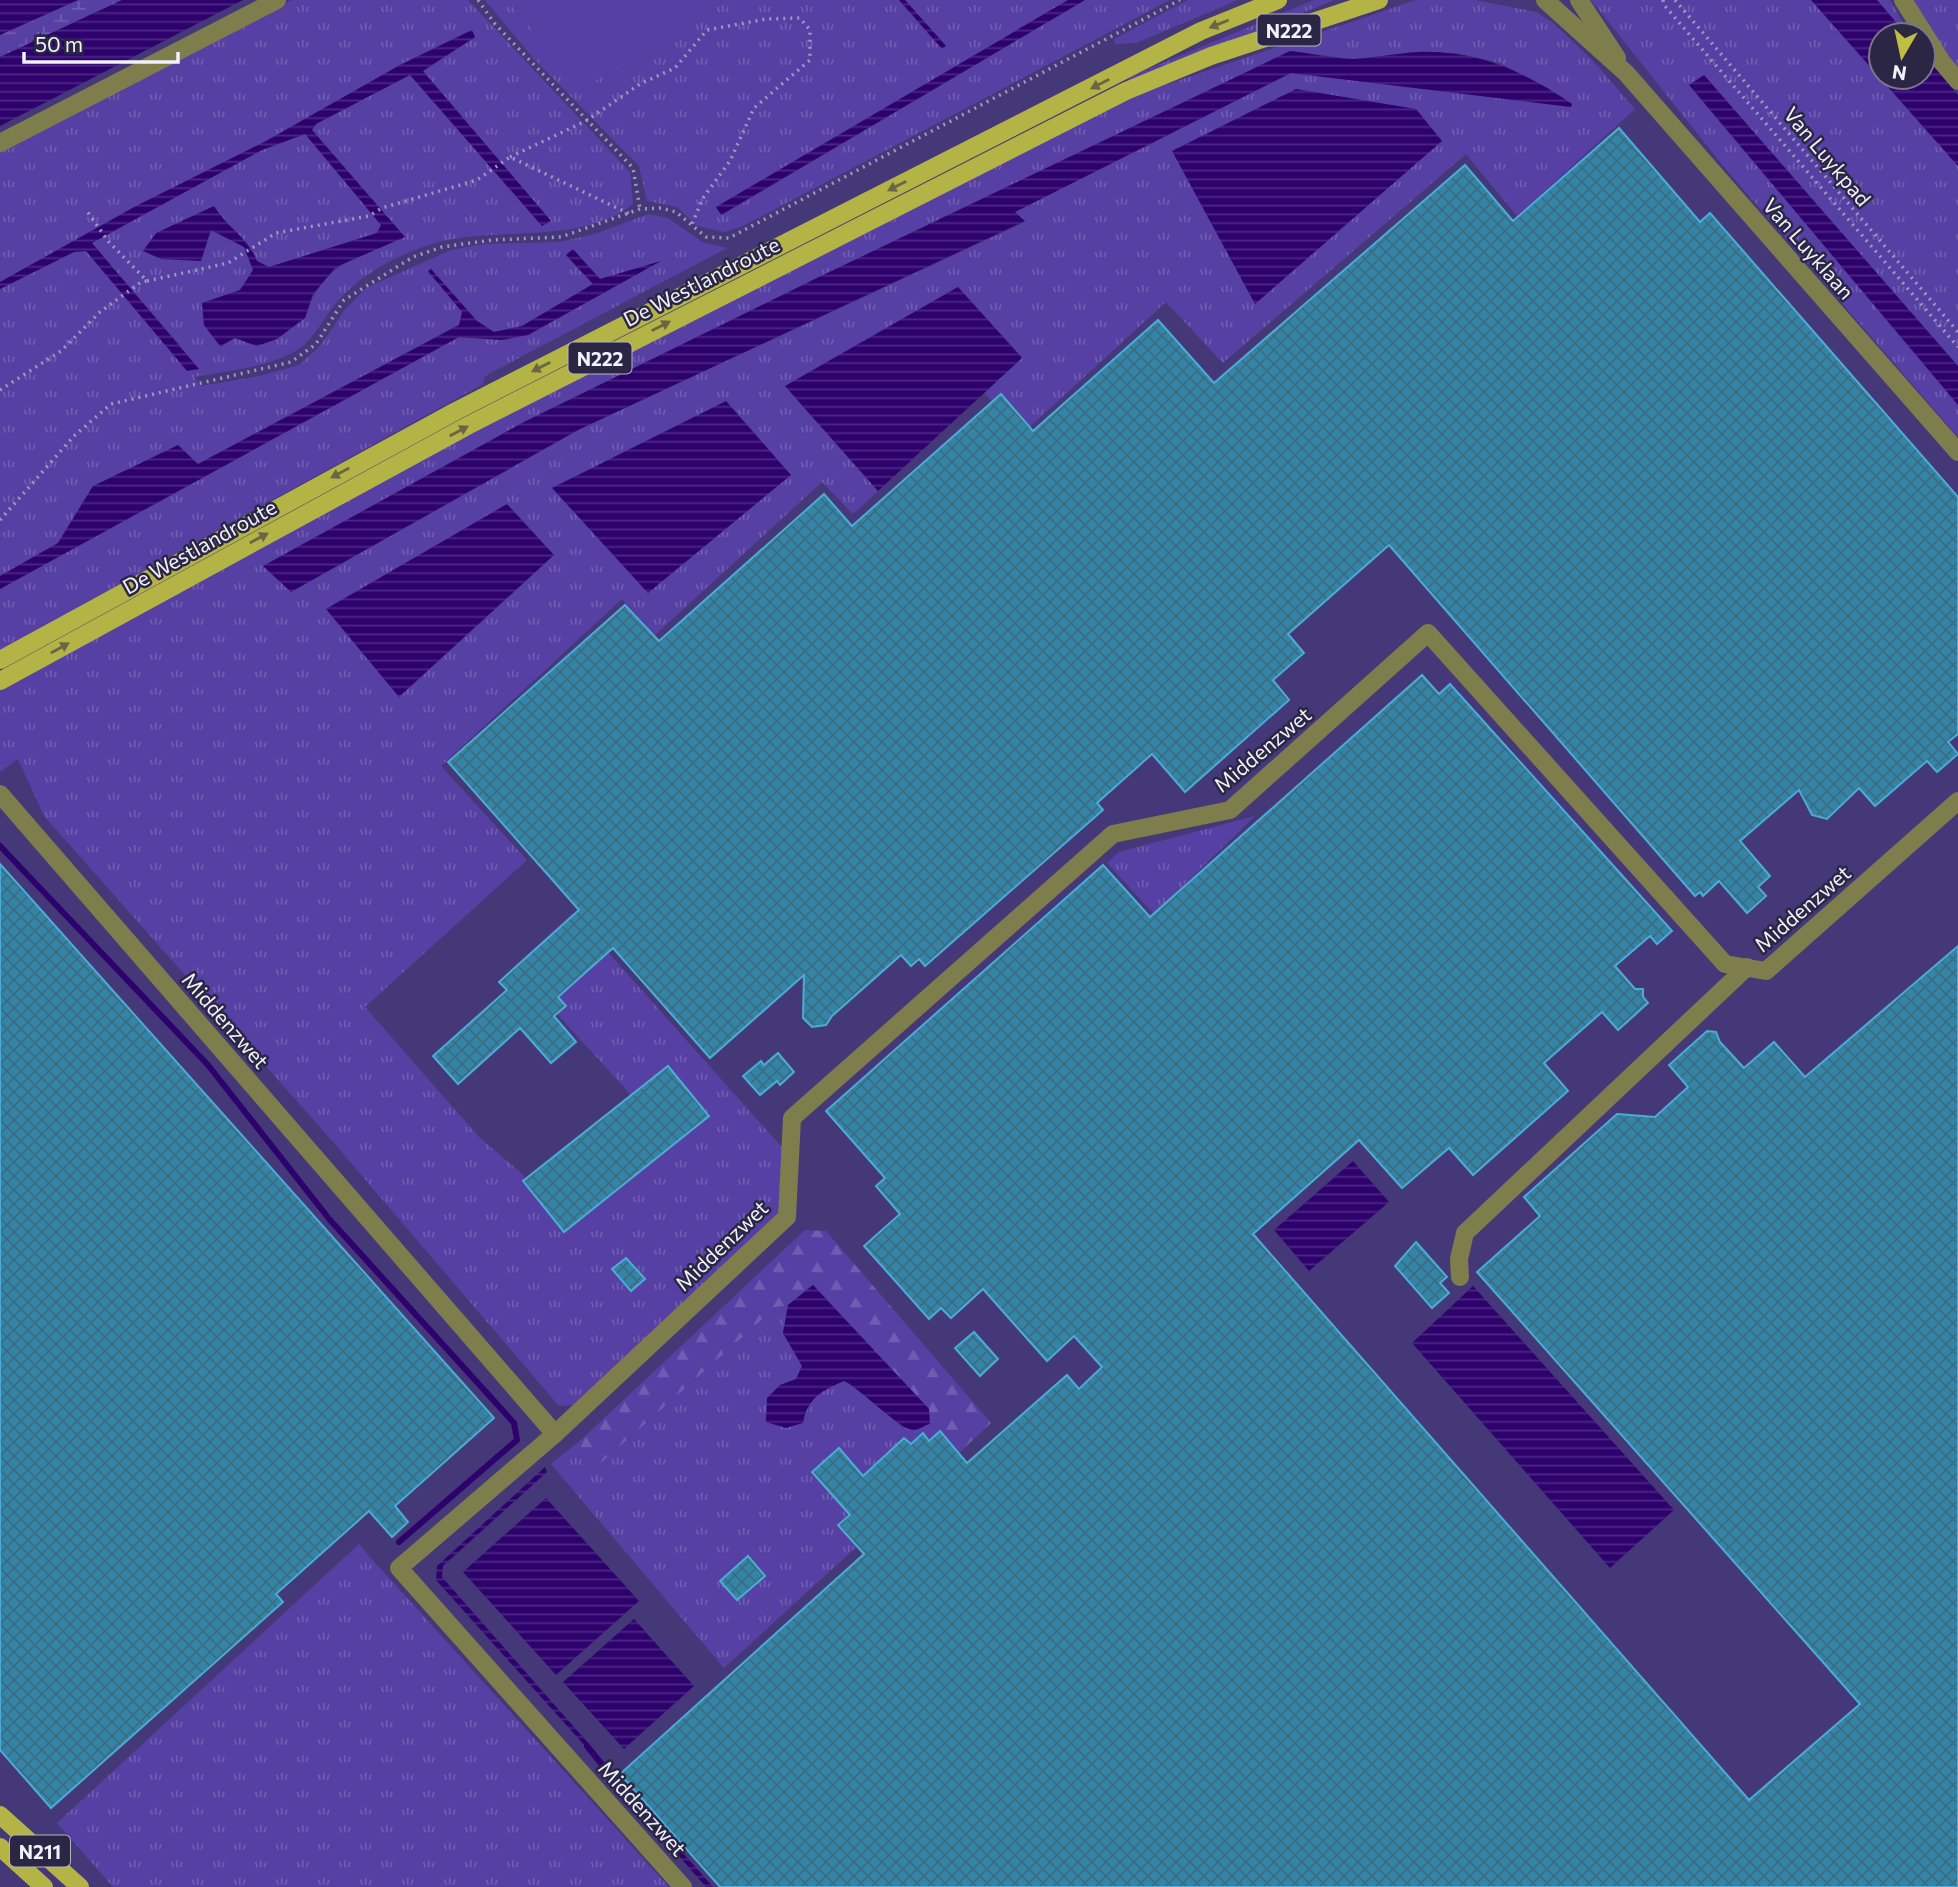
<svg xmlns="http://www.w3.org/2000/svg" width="1958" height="1887" font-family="Commissioner,sans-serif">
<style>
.grass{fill:url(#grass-tufts);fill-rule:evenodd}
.forest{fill:url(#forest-firs)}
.wetland{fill:url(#wetland-marsh)}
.park{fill:#5740a3}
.water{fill:url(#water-rules)}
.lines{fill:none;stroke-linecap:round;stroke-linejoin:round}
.stream{stroke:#2d026d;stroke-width:6}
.building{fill:url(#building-cross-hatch);stroke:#4dacd5;stroke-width:2}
.path{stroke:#9e98bc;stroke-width:3.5;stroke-dasharray:2 5;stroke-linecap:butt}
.minor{stroke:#7d7e4c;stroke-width:18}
.major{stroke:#b4b446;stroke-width:18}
.oneway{fill:#686645}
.labels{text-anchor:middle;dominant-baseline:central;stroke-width:5;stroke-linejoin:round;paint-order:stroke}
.shield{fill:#2a2644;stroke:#b5b4c3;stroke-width:2}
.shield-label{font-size:19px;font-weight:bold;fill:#f1f1f9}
.street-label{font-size:21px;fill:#f1f1f9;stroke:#2a2644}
</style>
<defs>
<pattern id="grass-tufts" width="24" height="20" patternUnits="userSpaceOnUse" patternTransform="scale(1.75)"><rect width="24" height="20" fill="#5740a3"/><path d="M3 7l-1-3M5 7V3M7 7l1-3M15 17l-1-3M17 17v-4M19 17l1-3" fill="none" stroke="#705cb0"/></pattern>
<pattern id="forest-firs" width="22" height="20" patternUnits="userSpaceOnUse" patternTransform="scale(1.75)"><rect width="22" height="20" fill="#5740a3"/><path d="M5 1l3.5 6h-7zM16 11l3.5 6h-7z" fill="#705cb0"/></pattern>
<pattern id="wetland-marsh" width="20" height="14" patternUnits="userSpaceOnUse" patternTransform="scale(1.75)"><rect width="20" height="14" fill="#5740a3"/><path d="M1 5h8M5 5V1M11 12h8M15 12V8" fill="none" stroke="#705cb0"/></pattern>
<pattern id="water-rules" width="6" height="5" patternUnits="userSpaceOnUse" patternTransform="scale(1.75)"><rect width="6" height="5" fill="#2d026d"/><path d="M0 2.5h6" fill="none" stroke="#4c2783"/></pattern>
<pattern id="building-cross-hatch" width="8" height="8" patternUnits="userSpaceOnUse" patternTransform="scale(1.75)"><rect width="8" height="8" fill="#3384a6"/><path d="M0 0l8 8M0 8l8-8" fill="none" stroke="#3b6c82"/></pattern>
</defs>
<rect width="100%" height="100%" fill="#453879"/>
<g class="grass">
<path d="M 292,0 L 468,0 L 630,172 L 633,204 C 581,246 494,225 432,244 C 397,255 361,274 337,302 C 322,319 314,342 292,353 C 263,368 225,371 194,377 L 201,386 L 260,376 L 299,365 L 320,346 L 344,311 L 366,288 L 451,250 L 484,244 L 559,242 L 595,234 L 648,214 L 668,218 L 702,242 L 727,248 L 485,376 L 483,384 L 0,650 L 0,589 L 459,337 L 502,340 L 528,335 L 657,263 L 600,279 L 566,256 L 593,284 L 522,326 L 494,332 L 477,321 L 431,269 L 428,272 L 463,312 L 460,324 L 198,464 L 93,486 L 58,543 L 0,576 L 0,289 L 74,252 L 86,251 L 187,370 L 179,344 L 91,243 L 262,150 L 306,134 L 381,225 L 377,233 L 269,267 L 257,262 C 247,236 228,229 214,206 L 198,215 L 210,230 L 244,247 L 253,270 L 240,290 L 202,303 L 204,325 L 221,347 L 235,338 L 257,346 L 305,318 C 322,263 356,258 404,237 L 312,130 L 316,124 L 410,74 L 542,226 L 550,220 L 422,70 L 475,38 L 471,30 L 400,65 L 266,141 L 137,206 L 0,282 L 0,145 Z"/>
<path d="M 485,0 L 507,0 L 583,88 L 723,0 L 899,0 L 942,48 L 945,45 L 905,0 L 1068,0 L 717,207 L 722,215 L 1085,0 L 1170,0 L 743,226 L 724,232 L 697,226 L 677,207 L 647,201 L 639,166 L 534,59 Z"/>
<path d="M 1188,0 L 1238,0 L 1136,43 L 1115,44 L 1114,39 Z"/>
<path d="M 1314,0 L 1334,0 L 1127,85 L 1129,77 Z"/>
<path d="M 1416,0 L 1475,0 L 1536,12 L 1552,22 L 1592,60 L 1635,109 L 1517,216 L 1466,154 L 1223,363 L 1166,302 L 1022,434 L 984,393 L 1022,357 L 958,287 L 785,386 L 878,491 L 853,514 L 822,482 L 655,635 L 622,599 L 441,766 L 527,860 L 365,1007 L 479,1137 L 520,1172 L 564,1227 L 668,1142 L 624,1087 L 514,967 L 573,913 L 786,1152 L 783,1213 L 574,1405 L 559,1406 L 334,1143 L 44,816 L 18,759 L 0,772 L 0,689 L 473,431 L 1097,108 ZM 1290,51 L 1353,59 L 1418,52 L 1456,53 L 1501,63 L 1571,107 L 1291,73 L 1015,212 L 1025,222 L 578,430 L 291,592 L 264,566 L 524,422 Z"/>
<path d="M 1591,0 L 1811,0 L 1958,166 L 1958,437 L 1724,167 Z"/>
<path d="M 1877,0 L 1890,0 L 1910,35 L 1907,35 Z"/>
<path d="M 1911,0 L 1958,0 L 1958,70 Z"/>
<path d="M 1255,816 L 1154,914 L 1107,863 L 1119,852 Z"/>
<path d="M 788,1305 L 783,1333 L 802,1366 L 796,1379 L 780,1385 L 806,1407 L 816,1394 L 844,1380 L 860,1388 L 903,1428 L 929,1421 L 960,1452 L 724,1668 L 551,1464 L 582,1439 L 579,1455 L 593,1470 L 776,1307 Z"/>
<path d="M 359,1544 L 368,1555 L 669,1887 L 113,1887 L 57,1823 Z"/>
</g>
<path class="forest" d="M 805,1230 L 826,1231 L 991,1423 L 960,1452 L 929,1421 L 929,1409 L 813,1285 L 788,1305 L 776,1307 L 592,1471 L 579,1455 L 582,1439 Z"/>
<path class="wetland" d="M 78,0 L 122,0 L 0,57 L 0,35 Z"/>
<path class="park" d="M 507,0 L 723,0 L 583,88 Z"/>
<g class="water">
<path d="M 0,0 L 78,0 L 0,35 Z"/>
<path d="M 122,0 L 243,0 L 0,126 L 0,57 Z"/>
<path d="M 899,0 L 905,0 L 946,46 L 942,49 Z"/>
<path d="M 1068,0 L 1085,0 L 721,215 L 716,207 Z"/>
<path d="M 1811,0 L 1877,0 L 1907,35 L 1881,35 L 1881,77 L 1923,77 L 1923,54 L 1958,95 L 1958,166 Z"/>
<path d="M 472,30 L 475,37 L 423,71 L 551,221 L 542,226 L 410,75 L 316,124 L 312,130 L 405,237 L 336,267 L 313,294 L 305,318 L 277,339 L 257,346 L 235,338 L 220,346 L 204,325 L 202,303 L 240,290 L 253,270 L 244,247 L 211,230 L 201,261 L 161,259 L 143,251 L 156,233 L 214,206 C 229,230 246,235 257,261 L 269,267 L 377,233 L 381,225 L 305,134 L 262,150 L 92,243 L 199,369 L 187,371 L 86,251 L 74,252 L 0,289 L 0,282 L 136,206 L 266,141 L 400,65 Z"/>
<path d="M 1290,51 C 1311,53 1333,59 1354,59 C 1375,58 1397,53 1418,52 C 1477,50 1524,71 1572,104 L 1571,107 L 1291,73 L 1015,212 L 1025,221 L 578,430 L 291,592 L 263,566 L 524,422 L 821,276 Z"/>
<path d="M 1704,75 L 1958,366 L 1958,405 L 1689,85 Z"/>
<path d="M 1296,89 L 1416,109 L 1442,141 L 1255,304 L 1172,151 Z"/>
<path d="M 573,249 L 600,279 L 661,261 L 528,335 L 502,340 L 459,337 L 0,589 L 0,576 L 58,543 L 93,486 L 178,445 L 198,464 L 459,325 L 462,312 L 428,271 L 431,269 L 477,321 L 494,332 L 522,326 L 593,284 L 566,255 Z"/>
<path d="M 958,287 L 1022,358 L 878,491 L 785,386 Z"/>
<path d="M 726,401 L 791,475 L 648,593 L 552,488 Z"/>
<path d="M 507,504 L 554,555 L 399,697 L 326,609 Z"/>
<path d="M 1353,1161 L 1389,1202 L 1309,1271 L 1274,1230 Z"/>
<path d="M 813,1285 L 929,1409 L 930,1424 C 925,1425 919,1430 914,1430 C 902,1432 861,1389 844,1381 C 822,1391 808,1397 803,1423 L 786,1428 L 766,1422 L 767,1398 L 780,1385 L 796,1379 L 802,1366 L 783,1333 L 788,1305 Z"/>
<path d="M 1473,1286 L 1674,1510 L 1610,1568 L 1412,1343 Z"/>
<path d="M 545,1467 L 547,1472 L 443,1566 L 442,1577 L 589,1744 L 586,1747 L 436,1580 L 437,1566 Z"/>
<path d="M 546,1498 L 639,1601 L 556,1675 L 463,1572 Z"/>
<path d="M 634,1619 L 694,1686 L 624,1749 L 563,1682 Z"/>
<path d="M 615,1776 L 713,1887 L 706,1887 L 612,1780 Z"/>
</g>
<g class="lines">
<g class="stream">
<path d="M 0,846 L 208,1065 L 330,1220 L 514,1423 L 517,1440 L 399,1542"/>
<path d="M 587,1746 L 613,1778"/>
</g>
</g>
<g class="building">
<path d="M 1619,128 L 1700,222 L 1710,213 L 1958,497 L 1958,734 L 1948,742 L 1958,754 L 1937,772 L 1927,761 L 1875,806 L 1859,788 L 1827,819 L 1812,815 L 1799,790 L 1740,841 L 1770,876 L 1758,887 L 1766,896 L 1747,913 L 1719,881 L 1703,896 L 1700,892 L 1695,896 L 1389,545 L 1288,634 L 1304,653 L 1273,680 L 1289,700 L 1185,792 L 1152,754 L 1097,803 L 1103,810 L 925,966 L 919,959 L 911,966 L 901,955 L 832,1016 L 826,1025 L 812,1027 L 803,1018 L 804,975 L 710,1058 L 613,948 L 558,997 L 566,1006 L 554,1016 L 576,1042 L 551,1063 L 520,1028 L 458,1084 L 433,1056 L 507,990 L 499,982 L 579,910 L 448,762 L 625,605 L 659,641 L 824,494 L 852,526 L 1001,394 L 1033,431 L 1158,320 L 1214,383 L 1465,165 L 1513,221 Z"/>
<path d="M 1422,675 L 1439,694 L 1450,684 L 1672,931 L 1657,944 L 1650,936 L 1615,966 L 1635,989 L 1643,989 L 1643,997 L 1648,1003 L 1618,1030 L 1602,1012 L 1544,1063 L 1568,1091 L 1473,1175 L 1449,1148 L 1402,1188 L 1359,1140 L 1253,1234 L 1749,1800 L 1860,1704 L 1477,1272 L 1540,1216 L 1524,1197 L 1617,1114 L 1655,1117 L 1688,1087 L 1669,1065 L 1707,1031 L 1716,1032 L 1720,1042 L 1744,1068 L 1774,1042 L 1805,1077 L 1958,946 L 1958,1887 L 720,1887 L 620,1774 L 864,1554 L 838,1525 L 850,1515 L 812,1472 L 839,1448 L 863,1476 L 904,1438 L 911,1444 L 923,1433 L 929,1441 L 940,1431 L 967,1463 L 1067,1375 L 1079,1389 L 1102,1367 L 1074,1336 L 1047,1361 L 983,1289 L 951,1318 L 941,1308 L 929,1319 L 864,1246 L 900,1214 L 876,1186 L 885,1178 L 826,1111 L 1103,865 L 1150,917 Z"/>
<path d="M 0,864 L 494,1418 L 395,1506 L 408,1522 L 392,1537 L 369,1511 L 276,1594 L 283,1602 L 51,1808 L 0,1750 Z"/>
<path d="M 778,1053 L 794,1072 L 780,1085 L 777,1081 L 760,1095 L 743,1076 L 761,1061 L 764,1065 Z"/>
<path d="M 668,1066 L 709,1116 L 564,1232 L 523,1181 Z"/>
<path d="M 1416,1242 L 1447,1277 L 1440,1283 L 1449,1293 L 1432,1308 L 1395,1266 Z"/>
<path d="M 626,1258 L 645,1279 L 631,1291 L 612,1269 Z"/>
<path d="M 974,1332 L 998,1359 L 980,1376 L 955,1348 Z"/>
<path d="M 748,1556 L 765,1576 L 737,1600 L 720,1581 Z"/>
</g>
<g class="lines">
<g class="path">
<path d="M 478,0 L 495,24 L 633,168 L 640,209"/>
<path d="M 1663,0 L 1664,5 L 1958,347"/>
<path d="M 1675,0 L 1958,332"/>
<path d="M 510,157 L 586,121 L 640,84 L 675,68 L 707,30 L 766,19 L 800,18 L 810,30 L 810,60 L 754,108 L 730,161 L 703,198 L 691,226"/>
<path d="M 147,281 L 228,263 L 276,233 L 369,216 L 382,208 L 477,180 L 510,157 L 630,214"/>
<path d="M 0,390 L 61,351 L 100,312 L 141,282 L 147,281 L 108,241 L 87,211"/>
<path d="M 0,520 L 74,436 L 111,404 L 291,362 L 316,344 L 344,300 L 413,257 L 442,247 L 492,240 L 561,237 L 640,209 L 661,208 L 676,212 L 706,237 L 729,238 L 1180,0"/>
</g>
<g class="minor">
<path d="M 1545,0 L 1626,73 L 1958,452"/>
<path d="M 1579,0 L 1617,58"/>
<path d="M 1903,0 L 1942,62 L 1958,81"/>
<path d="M 0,143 L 277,0"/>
<path d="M 0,794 L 555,1434"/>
<path d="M 1460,1277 L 1459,1259 L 1465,1233 L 1747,967"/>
<path d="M 683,1887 L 399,1568 L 555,1434 L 787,1217 L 792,1118 L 1113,834 L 1230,810 L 1428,633 L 1725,964 L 1766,971 L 1958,801"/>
</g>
<g class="major">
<path d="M 0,660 L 456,411 L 1201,31 L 1278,0"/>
<path d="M 0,681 L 469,425 L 1126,91 L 1211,56 L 1379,0"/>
<path d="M 0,1815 L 80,1887"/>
<path d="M 0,1847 L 44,1887"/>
</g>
</g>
<defs><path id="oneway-solid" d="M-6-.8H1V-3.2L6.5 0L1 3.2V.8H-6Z" transform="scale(1.75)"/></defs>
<g class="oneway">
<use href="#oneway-solid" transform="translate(1219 24) rotate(158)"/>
<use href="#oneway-solid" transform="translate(1100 84) rotate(153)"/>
<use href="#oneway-solid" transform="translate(897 186) rotate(153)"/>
<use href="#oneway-solid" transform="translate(661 326) rotate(-27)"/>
<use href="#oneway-solid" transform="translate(541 367) rotate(153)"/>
<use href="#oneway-solid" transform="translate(459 431) rotate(-28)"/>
<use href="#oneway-solid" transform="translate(340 473) rotate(152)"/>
<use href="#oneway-solid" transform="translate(259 538) rotate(-28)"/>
<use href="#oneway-solid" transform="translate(60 648) rotate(-29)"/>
</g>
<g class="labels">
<g class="shield">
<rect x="1257.5" y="14.5" width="63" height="31" rx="5"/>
<rect x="568.5" y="342.5" width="63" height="31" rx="5"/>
<rect x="10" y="1835.5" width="60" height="31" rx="5"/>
</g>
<g class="shield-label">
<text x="1289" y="30">N222</text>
<text x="600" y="358">N222</text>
<text x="40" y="1851">N211</text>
</g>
<g class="street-label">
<text transform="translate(1828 156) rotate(50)">Van Luykpad</text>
<text transform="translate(1809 248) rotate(49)">Van Luyklaan</text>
<text transform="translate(701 281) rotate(-27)">De Westlandroute</text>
<text transform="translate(199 546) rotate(-29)">De Westlandroute</text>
<text transform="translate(1262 749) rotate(-40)">Middenzwet</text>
<text transform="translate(1802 908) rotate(-41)">Middenzwet</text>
<text transform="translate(226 1020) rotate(49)">Middenzwet</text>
<text transform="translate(721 1245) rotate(-44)">Middenzwet</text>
<text transform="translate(643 1808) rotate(48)">Middenzwet</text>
</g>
</g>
<g transform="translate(1902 56) rotate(189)"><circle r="33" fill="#2a2644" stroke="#7a778c" stroke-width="2"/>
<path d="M0-5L12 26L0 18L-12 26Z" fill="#bebf42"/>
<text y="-10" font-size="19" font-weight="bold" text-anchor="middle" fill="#f1f1f9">N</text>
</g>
<path d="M24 52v10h154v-10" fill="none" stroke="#f1f1f9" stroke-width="3.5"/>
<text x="35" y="52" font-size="21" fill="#f1f1f9" stroke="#2a2644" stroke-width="5" paint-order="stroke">50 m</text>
</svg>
